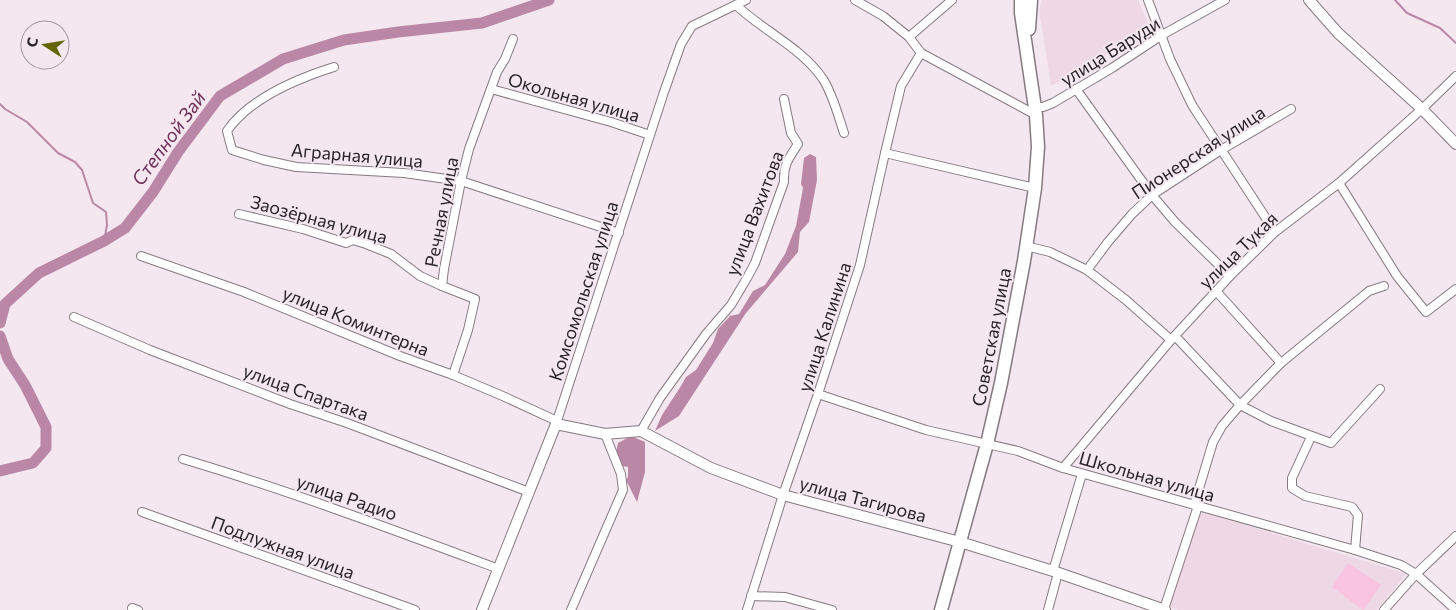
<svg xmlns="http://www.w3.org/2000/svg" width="1456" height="610" font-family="Commissioner,sans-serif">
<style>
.built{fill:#eed8e5}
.green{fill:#f8c4e2}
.water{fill:#ba88a6}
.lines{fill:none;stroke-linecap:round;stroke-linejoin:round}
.stream{stroke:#ba88a6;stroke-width:2}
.river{stroke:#ba88a6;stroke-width:11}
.minor-casing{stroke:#867a81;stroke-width:10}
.tertiary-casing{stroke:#867a81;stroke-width:12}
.primary-casing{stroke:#867a81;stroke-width:15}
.minor{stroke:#fff;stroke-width:8}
.tertiary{stroke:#fff;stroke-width:10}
.primary{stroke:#fff;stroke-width:12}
.labels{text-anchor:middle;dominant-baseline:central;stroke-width:4;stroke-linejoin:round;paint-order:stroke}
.street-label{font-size:18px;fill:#292427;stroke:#f5e7ef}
.water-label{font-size:19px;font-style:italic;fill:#6e3059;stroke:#f5e7ef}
</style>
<rect width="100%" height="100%" fill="#f5e7ef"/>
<g class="built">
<path d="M 1042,0 L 1138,0 L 1151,30 L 1051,86 L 1039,10 Z"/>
<path d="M 1199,511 L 1401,572 L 1406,574 L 1377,610 L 1178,610 L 1167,606 Z"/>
</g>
<path class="green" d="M 1348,563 L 1381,585 L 1363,610 L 1332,587 Z"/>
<g class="water">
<path d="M 810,154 L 816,157 L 817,180 L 809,222 L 800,232 L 798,252 L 746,313 L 679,416 L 655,431 L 662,415 L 681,386 L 686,377 L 696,370 L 713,343 L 718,329 L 730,316 L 739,314 L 753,291 L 765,285 L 785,254 L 796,226 L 803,188 L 801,184 L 804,158 Z"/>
<path d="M 631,436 L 645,442 L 645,472 L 637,502 L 626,480 L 628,477 L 628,467 L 622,466 L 616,452 L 618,443 Z"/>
</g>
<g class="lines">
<g class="stream">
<path d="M 1395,0 L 1407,13 L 1440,28 L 1456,43"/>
<path d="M 0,104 L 5,109 L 27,122 L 58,153 L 75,162 L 82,170 L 93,203 L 106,212 L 107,225 L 104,241"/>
</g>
<g class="river">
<path d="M 0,323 L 5,304 L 39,273 L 104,241 L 125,228 L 153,192 L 178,152 L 220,96 L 283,59 L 344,40 L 398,32 L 482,23 L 549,0"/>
<path d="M 0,336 L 8,359 L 25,385 L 46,427 L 46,448 L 33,463 L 0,471"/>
</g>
<g class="minor-casing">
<g id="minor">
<path d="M 855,0 L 883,16 L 909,37 L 921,53 L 1036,115"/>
<path d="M 1148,0 L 1170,59 L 1192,105 L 1275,232"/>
<path d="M 736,5 C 763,31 801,47 823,79 C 833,95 838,115 844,133"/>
<path d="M 909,37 L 952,0"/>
<path d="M 334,67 C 296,79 250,98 227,131 L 232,150 L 264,160 L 296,167 L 404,173 L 461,181 L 619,233"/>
<path d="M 491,89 L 611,122 L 650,135"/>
<path d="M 1076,89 L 1152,195 L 1175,222 L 1230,276"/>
<path d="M 1035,107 L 1043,107 L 1053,103 L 1112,68 L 1162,35 L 1225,0"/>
<path d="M 885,153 L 1035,188"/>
<path d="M 1339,183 L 1397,276 L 1426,312 L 1456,289"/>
<path d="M 239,214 L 303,229 L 346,243 L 353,240 L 366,244 L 391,254 L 420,276 L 442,286"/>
<path d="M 1026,246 L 1050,252 L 1087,270 L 1126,300 L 1171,340"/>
<path d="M 141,256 L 244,292 L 400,356 L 453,375 L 505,397 L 557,421"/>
<path d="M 1087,270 L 1108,242 L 1132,214 L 1152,195 L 1221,150 L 1291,109"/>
<path d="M 1216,291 L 1281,363"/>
<path d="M 74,317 L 150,350 L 290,404 L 347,423 L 529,492"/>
<path d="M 1175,336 L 1240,405 L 1271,421 L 1331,443 L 1380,389"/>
<path d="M 453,375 L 468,330 L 475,299 L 442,286 L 444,269 L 461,181 L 469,149 L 497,72 L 505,59 L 513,39"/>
<path d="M 818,394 L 926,430 L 1018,451 L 1063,468 L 1355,550 L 1401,565 L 1416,574 L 1456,610"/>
<path d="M 556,424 L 664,92 L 681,44 L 692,26 L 746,0"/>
<path d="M 641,431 L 660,398 L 706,334 L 731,305 L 747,278 L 755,263 L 784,182 C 783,165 789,158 798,144 L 791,133 L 784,99"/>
<path d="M 1311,437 L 1292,478 L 1292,488 L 1305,496 L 1352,507 L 1358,515 L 1355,550"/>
<path d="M 183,459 C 290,491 394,530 499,569"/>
<path d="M 1063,468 L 1171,340 L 1230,276 L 1275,232 L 1339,183 L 1422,109 L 1456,76"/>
<path d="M 1194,505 L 1213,442 L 1222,426 L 1240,405 L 1281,363 L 1369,291 L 1384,286"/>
<path d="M 142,512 L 415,610"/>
<path d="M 1053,571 L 1082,474"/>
<path d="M 751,596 L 785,597 L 832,610"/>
<path d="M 132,608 L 138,610"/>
<path d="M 1164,609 L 1198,506"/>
<path d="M 571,610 L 623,490 L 621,474 L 605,434"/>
<path d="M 747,610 L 783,495 L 818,394 L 860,265 L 885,153 L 901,86 L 921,53"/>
<path d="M 1048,610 L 1058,573"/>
<path d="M 1384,610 L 1416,574 L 1456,536"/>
</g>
</g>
<g class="tertiary-casing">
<g id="tertiary">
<path d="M 1309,0 L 1338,33 L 1422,109 L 1456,144"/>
<path d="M 482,610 L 556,424 L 605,434 L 641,431 L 711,468 L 783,495 L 960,542 L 1053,571 L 1165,610"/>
</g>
</g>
<g class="primary-casing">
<g id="primary">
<path d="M 1029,29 L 1031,0"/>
<path d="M 941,610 L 987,444 L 1001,383 L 1024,261 L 1035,188 L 1038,147 L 1036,115 L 1021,13 L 1021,0"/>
</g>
</g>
<use href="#minor" class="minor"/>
<use href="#tertiary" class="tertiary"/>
<use href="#primary" class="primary"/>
</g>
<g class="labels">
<g class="street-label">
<text transform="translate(1110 51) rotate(-32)">улица Баруди</text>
<text transform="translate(574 97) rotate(16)">Окольная улица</text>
<text transform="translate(1198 152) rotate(-33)">Пионерская улица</text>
<text transform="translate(357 155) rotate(5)">Аграрная улица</text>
<text transform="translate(441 212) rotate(-79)">Речная улица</text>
<text transform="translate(754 213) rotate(-69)">улица Вахитова</text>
<text transform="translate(319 219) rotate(15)">Заозёрная улица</text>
<text transform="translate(1238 250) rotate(-44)">улица Тукая</text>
<text transform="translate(583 291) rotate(-72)">Комсомольская улица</text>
<text transform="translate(356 321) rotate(22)">улица Коминтерна</text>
<text transform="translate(824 327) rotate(-72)">улица Калинина</text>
<text transform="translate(991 337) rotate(-79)">Советская улица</text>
<text transform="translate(306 392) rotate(20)">улица Спартака</text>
<text transform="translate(1147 476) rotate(16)">Школьная улица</text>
<text transform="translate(347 497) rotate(19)">улица Радио</text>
<text transform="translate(863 499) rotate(15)">улица Тагирова</text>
<text transform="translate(283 547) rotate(20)">Подлужная улица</text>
</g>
<g class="water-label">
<text transform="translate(168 138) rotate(-54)">Степной Зай</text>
</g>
</g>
<g transform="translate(45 45) rotate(282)"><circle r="24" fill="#f5e7ef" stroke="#a3999f"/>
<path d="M0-4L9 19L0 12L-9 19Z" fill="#636600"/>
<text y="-8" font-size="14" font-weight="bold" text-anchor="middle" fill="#292427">С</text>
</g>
</svg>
